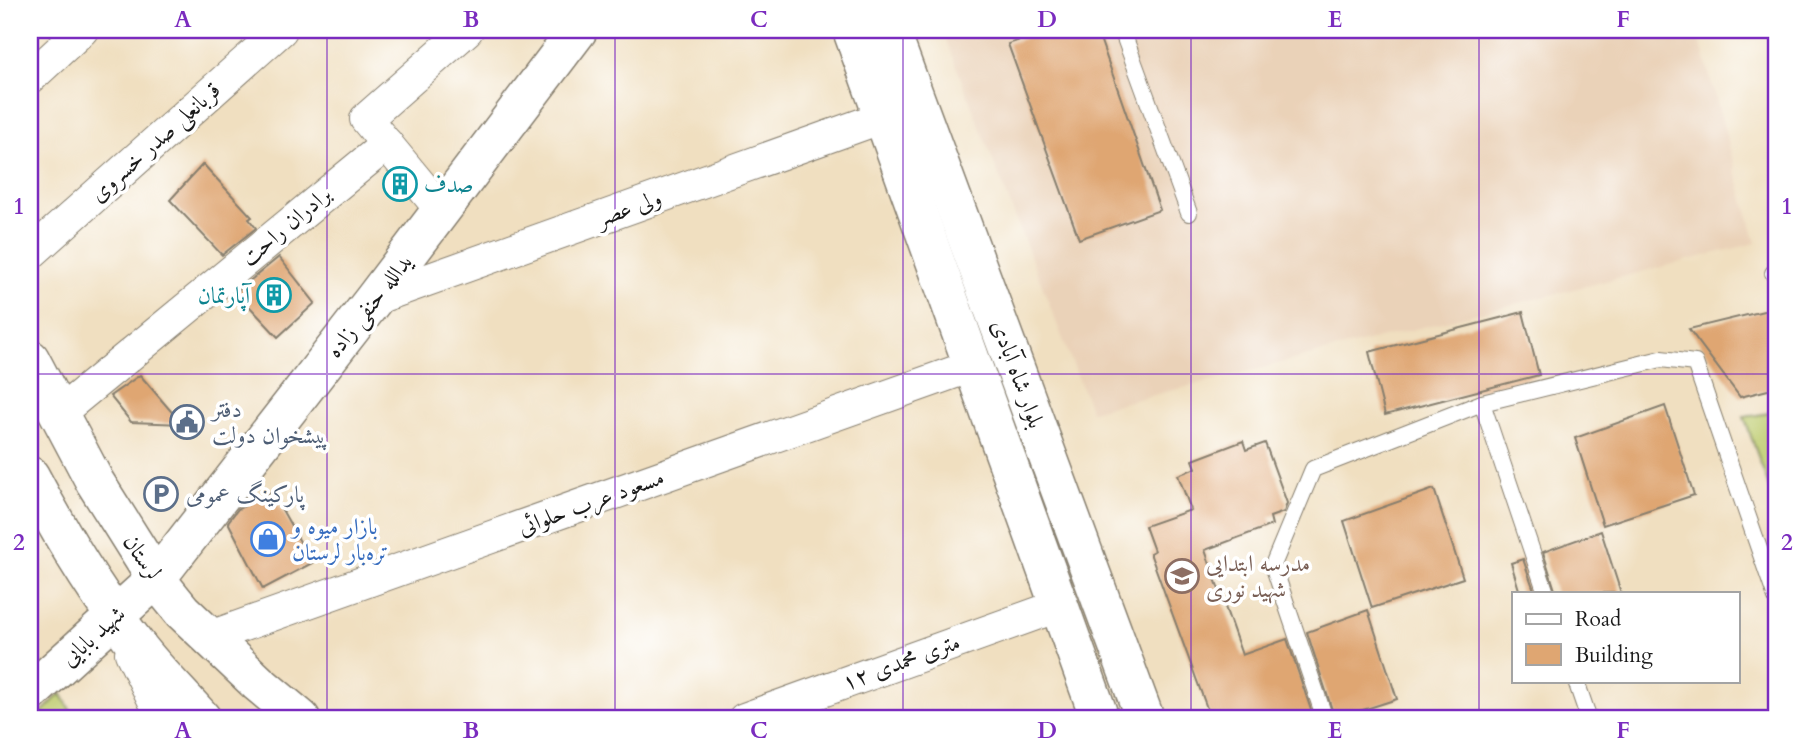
<svg xmlns="http://www.w3.org/2000/svg" width="1806" height="749" font-family="Cardo,Amiri,serif">
<style>
.built{fill:#ead2b8}
.green{fill:#bdcb6d;stroke:#6c7444;stroke-width:2}
.building{fill:#dfa672}
.lines{fill:none;stroke-linecap:round;stroke-linejoin:round}
.service-casing{stroke:#867e6e;stroke-width:18}
.minor-casing{stroke:#867e6e;stroke-width:34}
.tertiary-casing{stroke:#867e6e;stroke-width:41}
.secondary-casing{stroke:#867e6e;stroke-width:41}
.service{stroke:#fff;stroke-width:16}
.minor{stroke:#fff;stroke-width:32}
.tertiary{stroke:#fff;stroke-width:38}
.secondary{stroke:#fff;stroke-width:38}
.grid{fill:none;stroke:#7b2cbf;stroke-width:2;stroke-opacity:0.55}
.labels{text-anchor:middle;dominant-baseline:central;stroke-width:7;stroke-linejoin:round;paint-order:stroke}
.street-label{font-size:23px;fill:#1c1c1c;stroke:#fff}
.culture-label{font-size:23px;fill:#0d838f;stroke:#fff;text-anchor:start}
.service-label{font-size:23px;fill:#4e5e75;stroke:#fff;text-anchor:start}
.shop-label{font-size:23px;fill:#366cbe;stroke:#fff;text-anchor:start}
.education-label{font-size:23px;fill:#785e54;stroke:#fff;text-anchor:start}
.neatline{fill:none;stroke:#7b2cbf;stroke-width:2.5}
.grid-label{font-size:23px;text-anchor:middle;font-weight:bold;fill:#7b2cbf}
</style>
<rect width="100%" height="100%" fill="#fff"/>
<filter id="ink" filterUnits="userSpaceOnUse"><feTurbulence type="fractalNoise" baseFrequency=".0143" numOctaves="2"/><feDisplacementMap in="SourceGraphic" scale="14" xChannelSelector="R" yChannelSelector="G"/><feConvolveMatrix kernelMatrix="1 2 1 2 8 2 1 2 1" color-interpolation-filters="sRGB"/></filter>
<filter id="wash" filterUnits="userSpaceOnUse"><feTurbulence type="fractalNoise" baseFrequency=".00686" numOctaves="4" result="noise"/><feDisplacementMap in="SourceGraphic" scale="28" xChannelSelector="R" yChannelSelector="G"/><feGaussianBlur stdDeviation="1.57" result="paint"/><feColorMatrix in="noise" values="0 0 0 0 0 0 0 0 0 0 0 0 0 0 0 0 0 1.4 0 .05"/><feComposite in="paint" operator="in"/></filter>
<g filter="url(#wash)">
<rect width="100%" height="100%" fill="#f0dfc0"/>
<path class="built" d="M 942,30 L 1697,30 L 1756,243 L 1091,411 Z"/>
<g class="green">
<path d="M 1776,412 L 1776,506 L 1744,417 Z"/>
<path d="M 61,693 L 75,719 L 35,719 Z"/>
</g>
<g id="blocks">
<g class="building">
<path d="M 1049,30 L 1097,30 L 1160,210 L 1079,239 L 1008,44 Z"/>
<path d="M 203,164 L 252,217 L 249,219 L 256,228 L 222,255 L 170,200 Z"/>
<path d="M 279,257 L 315,303 L 278,337 L 236,292 Z"/>
<path d="M 1776,308 L 1776,388 L 1740,397 L 1689,329 Z"/>
<path d="M 1523,312 L 1539,375 L 1385,415 L 1369,352 Z"/>
<path d="M 140,375 L 182,424 L 131,422 L 110,396 Z"/>
<path d="M 1665,406 L 1694,495 L 1603,525 L 1575,438 Z"/>
<path d="M 1243,441 L 1246,450 L 1265,443 L 1287,503 L 1284,512 L 1270,517 L 1272,525 L 1205,550 L 1242,655 L 1287,639 L 1314,719 L 1211,719 L 1150,553 L 1154,551 L 1145,526 L 1191,510 L 1178,475 L 1196,468 L 1193,460 Z"/>
<path d="M 1434,489 L 1463,578 L 1372,608 L 1344,521 Z"/>
<path d="M 272,492 L 312,563 L 263,589 L 228,522 L 238,509 Z"/>
<path d="M 1601,531 L 1621,593 L 1556,593 L 1543,552 Z"/>
<path d="M 1523,559 L 1535,593 L 1520,593 L 1511,563 Z"/>
<path d="M 1368,610 L 1397,699 L 1335,719 L 1307,632 Z"/>
</g>
</g>
</g>
<g filter="url(#ink)">
<use href="#blocks" fill-opacity="0" stroke="#867e6e" stroke-width="2"/>
<g class="lines">
<g class="service-casing">
<g id="service">
<path d="M 1122,30 L 1189,213"/>
<path d="M 1773,273 L 1776,272"/>
<path d="M 1482,403 L 1546,593"/>
<path d="M 1576,681 L 1589,719"/>
<path d="M 1325,719 L 1273,565 L 1313,469 L 1482,403 L 1661,359 L 1695,363 L 1776,598"/>
</g>
</g>
<g class="minor-casing">
<g id="minor">
<path d="M 30,78 L 82,30"/>
<path d="M 442,211 L 366,119 L 467,30"/>
<path d="M 30,254 L 281,30"/>
<path d="M 374,299 L 883,117"/>
<path d="M 58,414 L 387,144"/>
<path d="M 210,637 L 972,366"/>
<path d="M 131,653 L 163,719"/>
<path d="M 744,719 L 1058,606"/>
</g>
</g>
<g class="tertiary-casing">
<g id="tertiary">
<path d="M 30,359 L 95,482 L 156,579 L 182,611 L 258,683 L 301,719"/>
<path d="M 30,476 C 61,535 96,593 137,646 C 157,672 181,695 202,719"/>
<path d="M 30,693 L 156,579 L 374,299 L 578,30"/>
</g>
</g>
<g class="secondary-casing">
<g id="secondary">
<path d="M 852,30 L 1100,719"/>
<path d="M 890,30 L 1145,719"/>
</g>
</g>
<use href="#service" class="service"/>
<use href="#minor" class="minor"/>
<use href="#tertiary" class="tertiary"/>
<use href="#secondary" class="secondary"/>
</g>
</g>
<path class="grid" d="M 327,30 L 327,719M 615,30 L 615,719M 903,30 L 903,719M 1191,30 L 1191,719M 1479,30 L 1479,719M 30,374 L 1776,374"/>
<defs>
<g id="building-ring" transform="scale(1.75)"><circle r="9.5" fill="#fff" stroke="#0f9aa8" stroke-width="1.5"/><path d="M-4-6H4V6H1V3H-1V6H-4ZM-2.5-4.3h1.7v1.8h-1.7ZM.8-4.3h1.7v1.8H.8ZM-2.5-1h1.7V.8h-1.7ZM.8-1h1.7V.8H.8Z" fill="#0f9aa8"/></g>
<g id="civic-ring" transform="scale(1.75)"><circle r="9.5" fill="#fff" stroke="#5c6f8a" stroke-width="1.5"/><path d="M-.6-6.5H3V-4.5H.6V-3L4-1V1h2V6H-6V1h2V-1L-.6-3ZM-1.2 2.5V6h2.4V2.5Z" fill="#5c6f8a"/></g>
<g id="parking-ring" transform="scale(1.75)"><circle r="9.5" fill="#fff" stroke="#5c6f8a" stroke-width="1.5"/><path d="M-3.5-5.5H1a3.5 3.5 0 0 1 0 7H-1V5.5H-3.5ZM-1-3.4V-.6H.8a1.4 1.4 0 0 0 0-2.8Z" fill="#5c6f8a"/></g>
<g id="shop-ring" transform="scale(1.75)"><circle r="9.5" fill="#fff" stroke="#3f7fe0" stroke-width="1.5"/><path d="M-5-2.5h2.3a2.7 3.5 0 0 1 5.4 0H5L5.5 6h-11ZM-1.5-2.5h3a1.5 2.3 0 0 0-3 0Z" fill="#3f7fe0"/></g>
<g id="school-ring" transform="scale(1.75)"><circle r="9.5" fill="#fff" stroke="#8d6e63" stroke-width="1.5"/><path d="M0-5L7-2L0 1L-7-2ZM-4 1L0 2.5L4 1V4Q0 6-4 4Z" fill="#8d6e63"/></g>
</defs>
<g fill-rule="evenodd">
<use href="#building-ring" x="400" y="184"/>
<use href="#building-ring" x="274" y="295"/>
<use href="#civic-ring" x="187" y="422"/>
<use href="#parking-ring" x="161" y="494"/>
<use href="#shop-ring" x="268" y="539"/>
<use href="#school-ring" x="1182" y="576"/>
</g>
<g class="labels">
<g class="street-label">
<text transform="translate(155 142) rotate(-42)">قربانعلی صدر خسروی</text>
<text transform="translate(629 208) rotate(-20)">ولی عصر</text>
<text transform="translate(286 226) rotate(-40)">برادران راحت</text>
<text transform="translate(369 306) rotate(-52)">یدالله حنفی زاده</text>
<text transform="translate(1018 374) rotate(70)">بلوار شاه آبادی</text>
<text transform="translate(591 502) rotate(-20)">مسعود عرب حلوائی</text>
<text transform="translate(142 557) rotate(57)">لرستان</text>
<text transform="translate(93 636) rotate(-42)">شهید بابایی</text>
<text transform="translate(901 662) rotate(-20)">۱۲ متری محمدی</text>
</g>
<g class="culture-label">
<text x="424" y="184">صدف</text>
<text x="250" y="295" text-anchor="end">آپارتمان</text>
</g>
<g class="service-label">
<text x="212" y="409">دفتر<tspan x="212" dy="26">پیشخوان دولت</tspan></text>
<text x="186" y="494">پارکینگ عمومی</text>
</g>
<g class="shop-label">
<text x="292" y="526">بازار میوه و<tspan x="292" dy="26">تره‌بار لرستان</tspan></text>
</g>
<g class="education-label">
<text x="1206" y="563">مدرسه ابتدایی<tspan x="1206" dy="26">شهید نوری</tspan></text>
</g>
</g>
<rect width="1806" height="749" fill="none" stroke="#fff" stroke-width="77"/>
<rect x="1512" y="592" width="228" height="91" fill="#ffffff" stroke="#a4a4a4" stroke-width="2"/>
<rect x="1526" y="614" width="35" height="10" fill="#ffffff" stroke="#a4a4a4" stroke-width="2"/>
<text x="1575" y="626" font-size="21" fill="#1c1c1c">Road</text>
<rect x="1526" y="644" width="35" height="21" fill="#dfa672" stroke="#a4a4a4" stroke-width="2"/>
<text x="1575" y="662" font-size="21" fill="#1c1c1c">Building</text>
<rect x="38" y="38" width="1730" height="672" class="neatline"/>
<g class="grid-label">
<text x="183" y="27">A</text>
<text x="471" y="27">B</text>
<text x="759" y="27">C</text>
<text x="1047" y="27">D</text>
<text x="1335" y="27">E</text>
<text x="1623" y="27">F</text>
<text x="19" y="214">1</text>
<text x="1787" y="214">1</text>
<text x="19" y="550">2</text>
<text x="1787" y="550">2</text>
<text x="183" y="738">A</text>
<text x="471" y="738">B</text>
<text x="759" y="738">C</text>
<text x="1047" y="738">D</text>
<text x="1335" y="738">E</text>
<text x="1623" y="738">F</text>
</g>
</svg>
